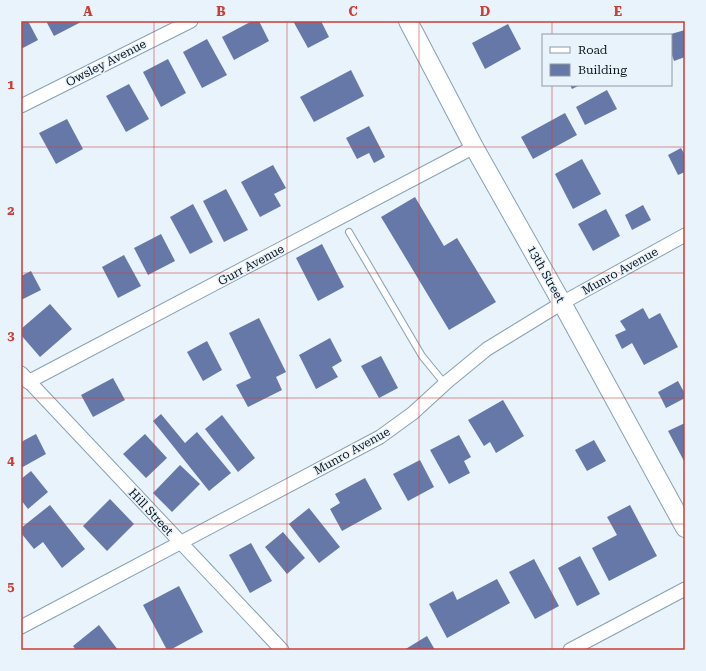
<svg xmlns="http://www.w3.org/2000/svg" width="706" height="671" font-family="'Roboto Serif',serif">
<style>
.building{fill:#6678a8}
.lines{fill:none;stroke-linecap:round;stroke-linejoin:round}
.lane-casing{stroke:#87a1b3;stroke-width:8}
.street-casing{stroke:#87a1b3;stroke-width:15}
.secondary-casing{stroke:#87a1b3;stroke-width:20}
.lane{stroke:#fff;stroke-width:6}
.street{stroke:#fff;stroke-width:13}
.secondary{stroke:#fff;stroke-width:18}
.grid{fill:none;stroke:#cb3d35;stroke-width:1;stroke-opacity:0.55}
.labels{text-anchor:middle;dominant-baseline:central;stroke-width:3;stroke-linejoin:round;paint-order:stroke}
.street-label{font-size:12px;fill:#0c151c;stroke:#e8f3fb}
.neatline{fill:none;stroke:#cb3d35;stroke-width:1.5}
.grid-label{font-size:13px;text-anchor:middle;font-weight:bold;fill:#cb3d35}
</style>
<rect width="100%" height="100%" fill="#e8f3fb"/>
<g class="building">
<path d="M 21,21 L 28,21 L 38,40 L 21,49 Z"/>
<path d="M 46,21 L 83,21 L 54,36 Z"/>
<path d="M 252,21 L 259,21 L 269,41 L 234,60 L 222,37 Z"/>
<path d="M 293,21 L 321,21 L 329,37 L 308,48 Z"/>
<path d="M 508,24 L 521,49 L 485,69 L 472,43 Z"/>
<path d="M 685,30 L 685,57 L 674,61 L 671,52 L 671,34 Z"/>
<path d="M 207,39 L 227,75 L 202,88 L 183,52 Z"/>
<path d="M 168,59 L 186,93 L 161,107 L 143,72 Z"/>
<path d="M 351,70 L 364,96 L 314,122 L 300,97 Z"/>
<path d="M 129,84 L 149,119 L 126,132 L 106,96 Z"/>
<path d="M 570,85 L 580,85 L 572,89 Z"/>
<path d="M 607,90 L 617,109 L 585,125 L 576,107 Z"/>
<path d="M 565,113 L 577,135 L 533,159 L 521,137 Z"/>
<path d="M 67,119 L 83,149 L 56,164 L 39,133 Z"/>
<path d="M 369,126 L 385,157 L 374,163 L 369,153 L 357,159 L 346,138 Z"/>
<path d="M 681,148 L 685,155 L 685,172 L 678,175 L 668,155 Z"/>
<path d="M 582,159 L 601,194 L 573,209 L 555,174 Z"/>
<path d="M 273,165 L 286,188 L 274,194 L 281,206 L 260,217 L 241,182 Z"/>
<path d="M 226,189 L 248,230 L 224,242 L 203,201 Z"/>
<path d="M 415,197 L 444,246 L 457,238 L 496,302 L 449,330 L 381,217 Z"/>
<path d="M 193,204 L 213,242 L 190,254 L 170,217 Z"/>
<path d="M 643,205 L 651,220 L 632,230 L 625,215 Z"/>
<path d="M 606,209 L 620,236 L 593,251 L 578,224 Z"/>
<path d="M 161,234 L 175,261 L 148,275 L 134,248 Z"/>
<path d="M 322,244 L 344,287 L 318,301 L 296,258 Z"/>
<path d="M 124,255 L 141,286 L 118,298 L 102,267 Z"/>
<path d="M 31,271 L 41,290 L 21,300 L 21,276 Z"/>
<path d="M 50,304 L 72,329 L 40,357 L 21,335 L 21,329 Z"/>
<path d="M 643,308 L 649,319 L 660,313 L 678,347 L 644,365 L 632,343 L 622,349 L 615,335 L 626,330 L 620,321 Z"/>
<path d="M 259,318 L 286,372 L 276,377 L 282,390 L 248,407 L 236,385 L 251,378 L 229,333 Z"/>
<path d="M 330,338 L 342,361 L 332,367 L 338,377 L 316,389 L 299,355 Z"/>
<path d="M 207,341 L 222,370 L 203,381 L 187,352 Z"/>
<path d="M 381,356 L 398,388 L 379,398 L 361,366 Z"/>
<path d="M 113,378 L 125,400 L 93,417 L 81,395 Z"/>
<path d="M 678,381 L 685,394 L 685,398 L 666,408 L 658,392 Z"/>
<path d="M 503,400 L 524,436 L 496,453 L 490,442 L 484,446 L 468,420 Z"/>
<path d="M 161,414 L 185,443 L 197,432 L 231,473 L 209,491 L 153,421 Z"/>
<path d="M 222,415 L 255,458 L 238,472 L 205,429 Z"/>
<path d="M 685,423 L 685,460 L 684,461 L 668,431 Z"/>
<path d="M 36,434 L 46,454 L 21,468 L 21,442 Z"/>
<path d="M 145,434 L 167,458 L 146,478 L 123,454 Z"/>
<path d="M 459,435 L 471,457 L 464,461 L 470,473 L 449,484 L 430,450 Z"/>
<path d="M 594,440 L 606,461 L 587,471 L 575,450 Z"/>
<path d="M 420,460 L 434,487 L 408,501 L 393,474 Z"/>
<path d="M 180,465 L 200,484 L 172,512 L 153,493 Z"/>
<path d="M 31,471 L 48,492 L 28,509 L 21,500 L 21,479 Z"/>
<path d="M 365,478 L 382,509 L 342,531 L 330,509 L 340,503 L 335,494 Z"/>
<path d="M 110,499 L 134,524 L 107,551 L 83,526 Z"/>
<path d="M 50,505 L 85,549 L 62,568 L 43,542 L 34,549 L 21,533 L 21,528 Z"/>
<path d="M 630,505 L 657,556 L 609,581 L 592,548 L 617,535 L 607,517 Z"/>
<path d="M 309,508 L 340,547 L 319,563 L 289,524 Z"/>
<path d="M 283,532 L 305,558 L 287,574 L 265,547 Z"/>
<path d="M 251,543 L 272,581 L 250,593 L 229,555 Z"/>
<path d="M 580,556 L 600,594 L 577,606 L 558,568 Z"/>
<path d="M 534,559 L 559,606 L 535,619 L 509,572 Z"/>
<path d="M 497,579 L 510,603 L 447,638 L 429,604 L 453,591 L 457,600 Z"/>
<path d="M 179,586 L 203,632 L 170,650 L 167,650 L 143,605 Z"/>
<path d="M 99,625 L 118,650 L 76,650 L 73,646 Z"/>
<path d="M 427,636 L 435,650 L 404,650 Z"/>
</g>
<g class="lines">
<g class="lane-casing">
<path id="lane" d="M 349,232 L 422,356 L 445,384"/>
</g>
<g class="street-casing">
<g id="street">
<path d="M 21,106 L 191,21"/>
<path d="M 21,373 L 282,650"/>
<path d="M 28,382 L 474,147"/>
<path d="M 21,627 L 380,437 L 413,413 L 448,381 L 487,349 L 562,303 L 685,235"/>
<path d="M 570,650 L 685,589"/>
</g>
</g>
<g class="secondary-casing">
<path id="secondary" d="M 408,21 L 474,147 L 562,303 L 685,528"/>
</g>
<use href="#lane" class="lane"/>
<use href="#street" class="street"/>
<use href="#secondary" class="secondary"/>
</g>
<path class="grid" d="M 154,21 L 154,650M 287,21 L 287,650M 419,21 L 419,650M 552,21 L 552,35M 552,85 L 552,650M 21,147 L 685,147M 21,273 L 685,273M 21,398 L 685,398M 21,524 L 685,524"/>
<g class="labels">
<g class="street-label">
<text transform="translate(106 63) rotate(-27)">Owsley Avenue</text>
<text transform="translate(251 265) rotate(-28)">Gurr Avenue</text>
<text transform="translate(620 271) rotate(-29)">Munro Avenue</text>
<text transform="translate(546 274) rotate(61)">13th Street</text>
<text transform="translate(352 451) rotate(-29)">Munro Avenue</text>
<text transform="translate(151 512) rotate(47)">Hill Street</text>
</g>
</g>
<rect width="706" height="671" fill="none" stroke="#e8f3fb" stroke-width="44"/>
<rect x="542" y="34" width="130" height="52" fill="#e8f3fb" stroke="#909aa2"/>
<rect x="550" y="47" width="20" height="6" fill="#ffffff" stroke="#909aa2"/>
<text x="578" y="54" font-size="12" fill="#0c151c">Road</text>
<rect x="550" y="64" width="20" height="12" fill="#6678a8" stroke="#909aa2"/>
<text x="578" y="74" font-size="12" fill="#0c151c">Building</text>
<rect x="22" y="22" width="662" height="627" class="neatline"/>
<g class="grid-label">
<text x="88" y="16">A</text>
<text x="221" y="16">B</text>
<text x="353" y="16">C</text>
<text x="485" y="16">D</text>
<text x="618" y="16">E</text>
<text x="11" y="89">1</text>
<text x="11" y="215">2</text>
<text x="11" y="340">3</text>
<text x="11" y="465">4</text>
<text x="11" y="591">5</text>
</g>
</svg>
